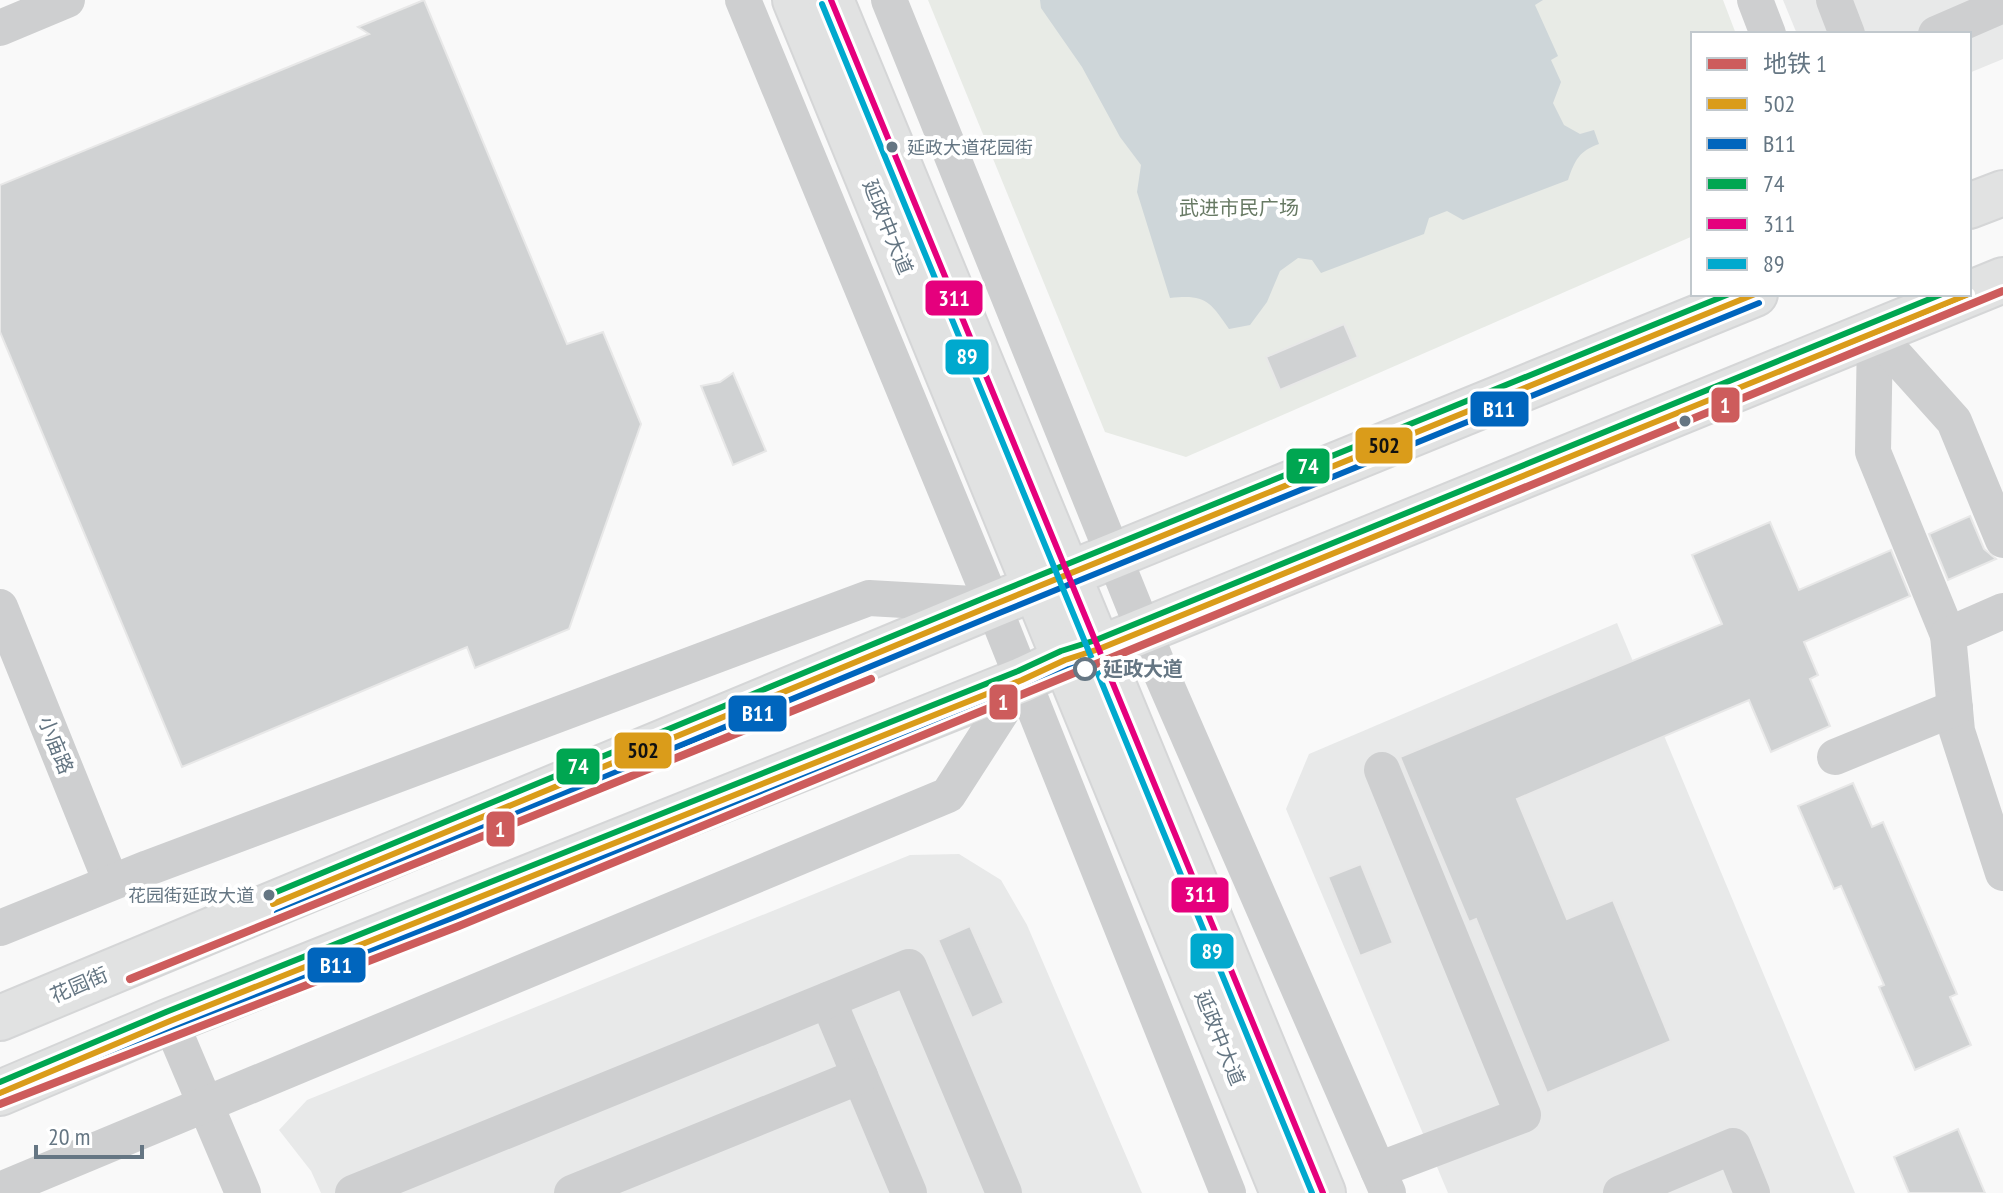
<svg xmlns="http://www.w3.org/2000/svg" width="2003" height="1193" font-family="'PT Sans Narrow','Noto Sans SC',sans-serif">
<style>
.built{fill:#e8e9e9}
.green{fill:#e8ebe6}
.water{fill:#ced6d9}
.building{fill:#d0d2d3;stroke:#e8e8e8;stroke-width:2}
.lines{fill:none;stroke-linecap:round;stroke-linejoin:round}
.major-casing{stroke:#d5d6d7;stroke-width:48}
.minor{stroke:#cecfd0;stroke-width:36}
.major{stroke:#e1e2e2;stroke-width:44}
.bus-1-casing{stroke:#fff;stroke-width:12}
.bus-2-casing{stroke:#fff;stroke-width:12}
.bus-3-casing{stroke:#fff;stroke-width:12}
.bus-4-casing{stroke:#fff;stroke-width:12}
.bus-5-casing{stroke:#fff;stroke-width:12}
.bus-1{stroke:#da9c1a;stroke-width:6}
.bus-2{stroke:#0065bd;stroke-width:6}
.bus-3{stroke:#00a651;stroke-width:6}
.bus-4{stroke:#e5007d;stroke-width:6}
.bus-5{stroke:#00a9ce;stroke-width:6}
.metro-1-casing{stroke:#fff;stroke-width:14}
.metro-1{stroke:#cd5c5c;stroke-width:8}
.bus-dot{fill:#657683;stroke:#fff;stroke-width:3}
.stop-dot{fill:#fff;stroke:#657683;stroke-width:4}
.labels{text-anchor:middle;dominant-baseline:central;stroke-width:8;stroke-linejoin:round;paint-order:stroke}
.bus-label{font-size:18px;fill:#657683;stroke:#fff;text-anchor:start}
.park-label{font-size:20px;fill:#687a64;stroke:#fff}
.street-label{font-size:20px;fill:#657683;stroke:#fff}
.stop-label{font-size:20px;font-weight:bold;fill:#657683;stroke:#fff;text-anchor:start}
.line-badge{stroke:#fff;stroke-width:3}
.badge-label{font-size:22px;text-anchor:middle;font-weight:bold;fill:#fff}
.pale-badge-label{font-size:22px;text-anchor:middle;font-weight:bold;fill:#111}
</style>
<rect width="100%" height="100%" fill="#f9f9f9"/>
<g class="built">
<path d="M 1783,0 L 2003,0 L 2003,59 L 1969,73 L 1969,34 L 1797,34 Z"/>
<path d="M 1617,623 L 1855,1193 L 1448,1193 L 1286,809 L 1309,754 Z"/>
<path d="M 959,854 L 1001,880 L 1027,925 L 1142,1193 L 321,1193 L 311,1171 L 279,1130 L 307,1100 L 910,855 Z"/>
</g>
<path class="green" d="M 928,0 L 1723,0 L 1736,34 L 1693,34 L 1693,236 L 1186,457 L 1105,432 Z"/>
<path class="water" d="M 1040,0 L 1543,0 L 1535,5 L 1558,56 L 1551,60 L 1561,82 L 1553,103 L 1564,125 L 1580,134 L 1594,130 L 1599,144 C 1579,151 1575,160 1568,180 L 1463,220 L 1447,211 L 1429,218 L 1424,234 L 1321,273 L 1312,260 L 1298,258 L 1280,271 L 1267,302 L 1250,325 L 1229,329 C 1210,301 1205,294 1170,298 L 1137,192 L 1141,165 L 1120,137 L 1082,67 L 1041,8 Z"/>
<g class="building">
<path d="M 424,0 L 567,344 L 603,332 L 641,424 L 569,629 L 475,668 L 467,647 L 182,767 L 0,332 L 0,185 L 369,34 L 358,27 Z"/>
<path d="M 1344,324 L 1358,357 L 1280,390 L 1266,357 Z"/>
<path d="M 733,373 L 766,451 L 733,465 L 701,386 L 720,382 Z"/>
<path d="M 1970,516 L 1984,549 L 1996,559 L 1948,580 L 1929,534 Z"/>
<path d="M 1770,522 L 1799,590 L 1891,550 L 1910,596 L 1804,642 L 1818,675 L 1810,679 L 1830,726 L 1771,752 L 1749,700 L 1517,799 L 1567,919 L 1613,900 L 1671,1041 L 1547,1093 L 1476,919 L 1469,922 L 1400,757 L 1722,624 L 1692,555 Z"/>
<path d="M 1853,783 L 1872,827 L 1883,822 L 1957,994 L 1950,997 L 1971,1045 L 1915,1070 L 1879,987 L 1884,985 L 1841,886 L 1834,889 L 1798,806 Z"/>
<path d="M 1361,864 L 1393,943 L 1360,956 L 1328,877 Z"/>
<path d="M 970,926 L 1004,1003 L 972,1018 L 938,940 Z"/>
<path d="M 1958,1129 L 1985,1193 L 1909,1193 L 1894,1157 Z"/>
</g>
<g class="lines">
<g class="major-casing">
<g id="major">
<path d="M 795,0 L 1283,1193"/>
<path d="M 831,0 L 1323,1193"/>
<path d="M 1969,206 L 2003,193"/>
<path d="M 0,1018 L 993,605 L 1755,294"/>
<path d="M 0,1093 L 170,1021 L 1022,680 L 1065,660 L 1099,649 L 2003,280"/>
</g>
</g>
<g class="minor">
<path d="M 743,0 L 993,605 L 1228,1193"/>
<path d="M 889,0 L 1161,673 L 1388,1193"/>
<path d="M 1755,0 L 1768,34"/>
<path d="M 1834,0 L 1847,34"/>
<path d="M 0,28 L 67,0"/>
<path d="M 1936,34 L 2003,5"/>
<path d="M 1875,333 L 1873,452 L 1948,635"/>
<path d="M 1875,333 L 1954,421 L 2003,540"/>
<path d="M 0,607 L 111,882"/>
<path d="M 2003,611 L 1948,635 L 1957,731 L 2003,873"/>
<path d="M 1835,757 L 1955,708"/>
<path d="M 0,928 L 148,868 L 869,598 L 991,605"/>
<path d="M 828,1000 L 909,1193"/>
<path d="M 170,1021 L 243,1193"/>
<path d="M 1378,1170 L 1523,1115 L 1382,770"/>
<path d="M 0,1190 L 948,795 L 1022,680"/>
<path d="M 353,1193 L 909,967 L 1004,1193"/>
<path d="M 572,1193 L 860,1076"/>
<path d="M 1621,1193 L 1733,1146 L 1752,1193"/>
</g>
<use href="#major" class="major"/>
<g class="bus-1-casing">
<g id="bus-1">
<path d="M 273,904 L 993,605 L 1755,294"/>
<path d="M 0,1093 L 170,1021 L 1022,680 L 1065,660 L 1099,649 L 1969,294"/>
</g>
</g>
<g class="bus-2-casing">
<g id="bus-2">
<path d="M 277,913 L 997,614 L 1759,303"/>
<path d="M 4,1102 L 174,1030 L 1026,689 L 1069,669 L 1103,658 L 2003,291"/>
</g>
</g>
<g class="bus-3-casing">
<g id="bus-3">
<path d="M 269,895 L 989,596 L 1729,294"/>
<path d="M 0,1082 L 166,1012 L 1018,671 L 1061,651 L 1096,640 L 1942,294"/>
</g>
</g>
<g class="bus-4-casing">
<path id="bus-4" d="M 831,0 L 1323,1193"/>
</g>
<g class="bus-5-casing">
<path id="bus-5" d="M 822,4 L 1312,1193"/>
</g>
<use href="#bus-1" class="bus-1"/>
<use href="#bus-2" class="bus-2"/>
<use href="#bus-3" class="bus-3"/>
<use href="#bus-4" class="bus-4"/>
<use href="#bus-5" class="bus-5"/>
<g class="metro-1-casing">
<g id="metro-1">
<path d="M 130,979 L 871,679"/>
<path d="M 0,1104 L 459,926 L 2003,291"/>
</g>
</g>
<use href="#metro-1" class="metro-1"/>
</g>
<g class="bus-dot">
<circle cx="892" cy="147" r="7"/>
<circle cx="1685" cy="421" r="7"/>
<circle cx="269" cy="895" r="7"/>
</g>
<circle class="stop-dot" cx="1085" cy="669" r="10"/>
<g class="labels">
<g class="bus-label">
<text x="907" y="147">延政大道花园街</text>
<text x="254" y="895" text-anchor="end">花园街延政大道</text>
</g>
<g class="park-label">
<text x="1239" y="208">武进市民广场</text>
</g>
<g class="street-label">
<text transform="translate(888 227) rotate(68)">延政中大道</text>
<text transform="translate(56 745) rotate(68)">小庙路</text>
<text transform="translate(79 985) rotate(-23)">花园街</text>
<text transform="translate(1220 1038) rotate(68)">延政中大道</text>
</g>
<g class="stop-label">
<text x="1103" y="669">延政大道</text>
</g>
</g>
<g class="line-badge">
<rect x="924" y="279" width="60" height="38" rx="8" fill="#e5007d"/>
<rect x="944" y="338" width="46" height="38" rx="8" fill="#00a9ce"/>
<rect x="1710" y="386" width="31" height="38" rx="8" fill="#cd5c5c"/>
<rect x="1469" y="390" width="61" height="38" rx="8" fill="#0065bd"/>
<rect x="1354" y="426" width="60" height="39" rx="8" fill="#da9c1a"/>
<rect x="1285" y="447" width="46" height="38" rx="8" fill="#00a651"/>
<rect x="988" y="683" width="31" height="38" rx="8" fill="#cd5c5c"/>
<rect x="727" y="694" width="61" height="39" rx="8" fill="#0065bd"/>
<rect x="613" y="731" width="60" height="39" rx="8" fill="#da9c1a"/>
<rect x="555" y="747" width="46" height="39" rx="8" fill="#00a651"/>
<rect x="485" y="810" width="31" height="38" rx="8" fill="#cd5c5c"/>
<rect x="1170" y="876" width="60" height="38" rx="8" fill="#e5007d"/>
<rect x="1189" y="932" width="46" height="38" rx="8" fill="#00a9ce"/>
<rect x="306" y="946" width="61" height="38" rx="8" fill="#0065bd"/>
</g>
<g class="badge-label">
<text x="954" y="306">311</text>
<text x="967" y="364">89</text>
<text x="1725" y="413">1</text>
<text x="1499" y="417">B11</text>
<text x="1308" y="474">74</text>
<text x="1003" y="710">1</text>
<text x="758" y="721">B11</text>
<text x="578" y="774">74</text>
<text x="500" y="837">1</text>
<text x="1200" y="902">311</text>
<text x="1212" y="959">89</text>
<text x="336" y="973">B11</text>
</g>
<g class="pale-badge-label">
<text x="1384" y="453">502</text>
<text x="643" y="758">502</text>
</g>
<rect x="1691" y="32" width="280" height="264" fill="#ffffff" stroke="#c1c8cd" stroke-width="2"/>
<rect x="1707" y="58" width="40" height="12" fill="#cd5c5c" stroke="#c1c8cd" stroke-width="2"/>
<text x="1763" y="72" font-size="24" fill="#657683">地铁 1</text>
<rect x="1707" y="98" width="40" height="12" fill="#da9c1a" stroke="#c1c8cd" stroke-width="2"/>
<text x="1763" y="112" font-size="24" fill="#657683">502</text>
<rect x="1707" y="138" width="40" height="12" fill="#0065bd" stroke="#c1c8cd" stroke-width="2"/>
<text x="1763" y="152" font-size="24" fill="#657683">B11</text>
<rect x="1707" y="178" width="40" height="12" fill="#00a651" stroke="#c1c8cd" stroke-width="2"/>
<text x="1763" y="192" font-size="24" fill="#657683">74</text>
<rect x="1707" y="218" width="40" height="12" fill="#e5007d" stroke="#c1c8cd" stroke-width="2"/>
<text x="1763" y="232" font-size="24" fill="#657683">311</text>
<rect x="1707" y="258" width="40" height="12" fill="#00a9ce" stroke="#c1c8cd" stroke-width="2"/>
<text x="1763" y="272" font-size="24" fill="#657683">89</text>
<path d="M36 1145v12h106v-12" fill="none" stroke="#657683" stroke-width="4"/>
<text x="48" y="1145" font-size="24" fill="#657683" stroke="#ffffff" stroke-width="6" paint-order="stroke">20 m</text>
</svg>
